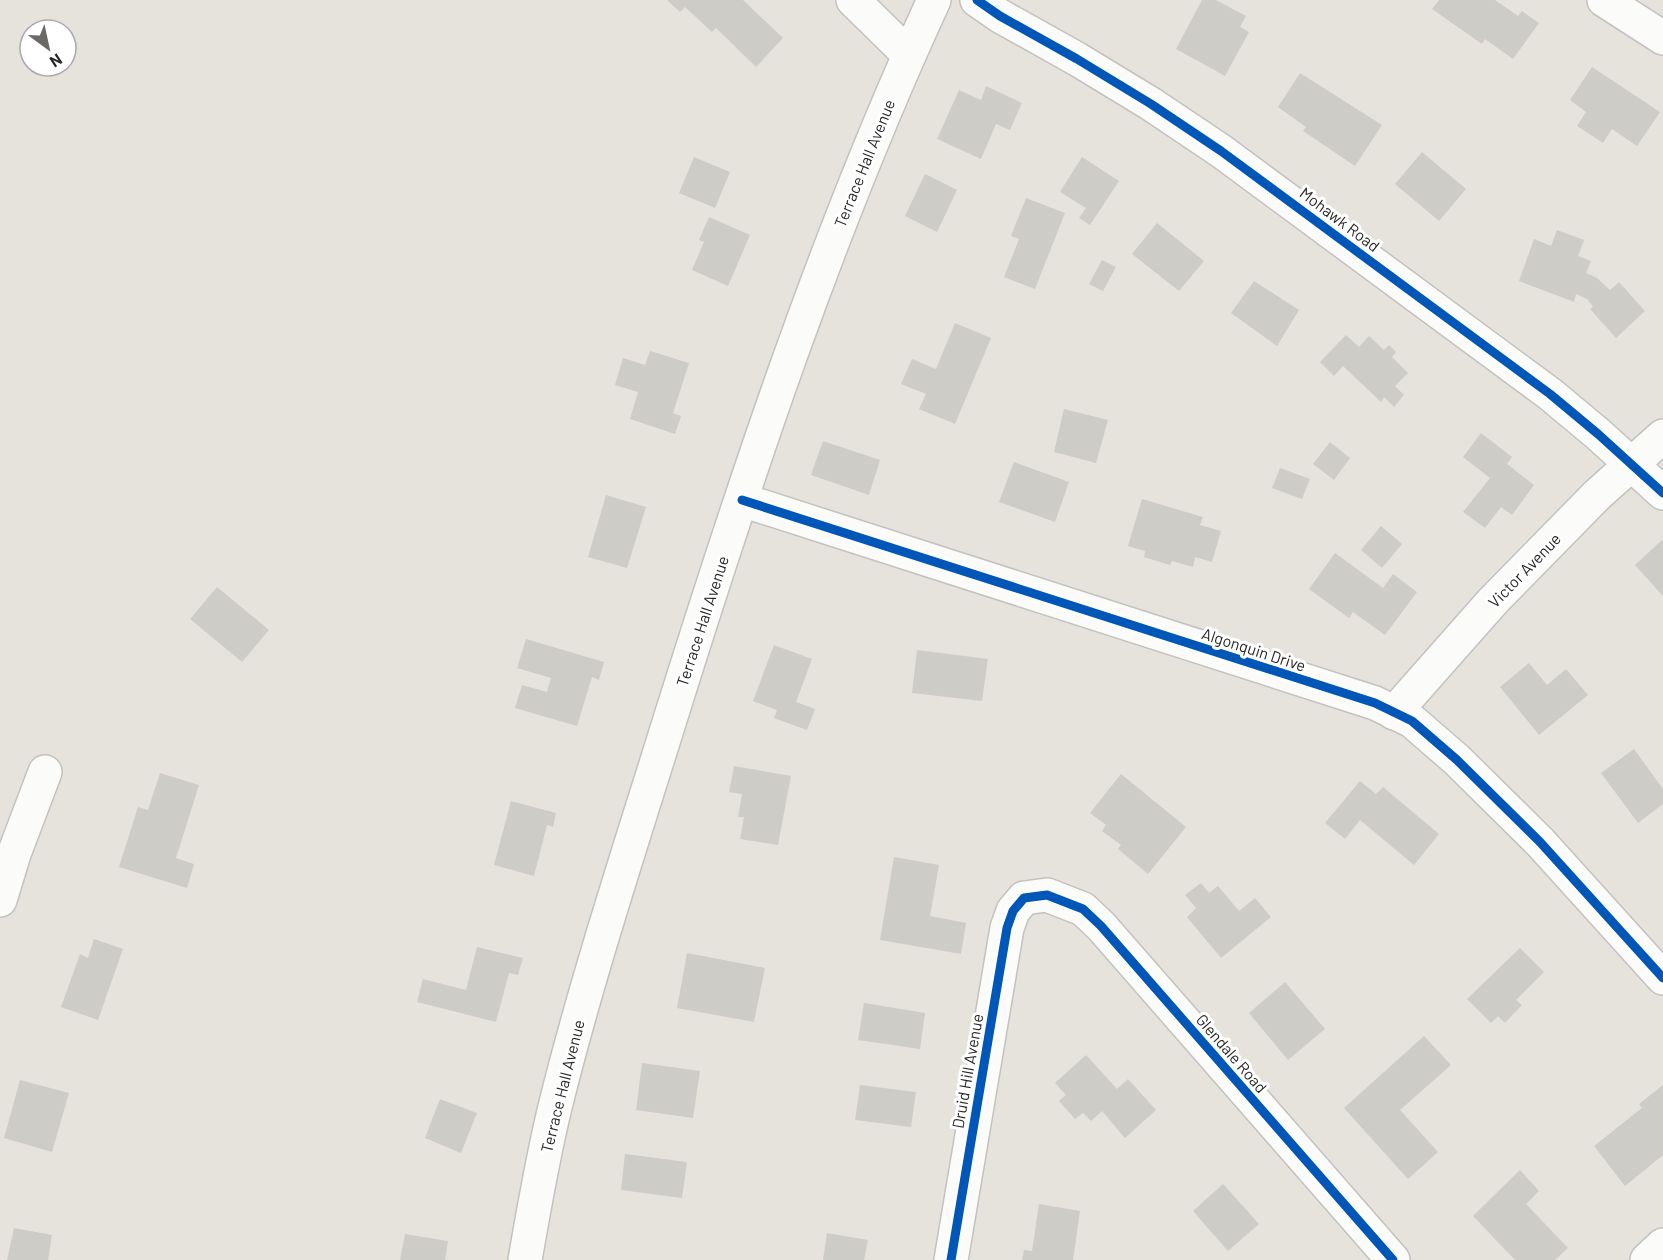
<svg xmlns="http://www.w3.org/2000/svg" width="1663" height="1260" font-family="Barlow,sans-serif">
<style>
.building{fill:#ceccc7}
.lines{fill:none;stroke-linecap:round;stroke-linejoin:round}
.street-casing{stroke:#c3c2c1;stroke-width:36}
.secondary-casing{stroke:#c3c2c1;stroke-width:36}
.street{stroke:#fbfbfa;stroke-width:33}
.secondary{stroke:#fbfbfa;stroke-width:33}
.cycleway-casing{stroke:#fff;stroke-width:13}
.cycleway{stroke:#0057b8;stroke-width:9}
.labels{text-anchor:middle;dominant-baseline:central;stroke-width:6;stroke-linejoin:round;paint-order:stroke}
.street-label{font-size:16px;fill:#272727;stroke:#fff}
</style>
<rect width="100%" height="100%" fill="#e5e3dc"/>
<g class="building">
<path d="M 667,0 L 743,0 L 783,38 L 756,67 L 716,28 L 712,32 L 685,7 L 680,12 Z"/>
<path d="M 1202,0 L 1216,0 L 1246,16 L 1240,27 L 1249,32 L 1225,76 L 1176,49 Z"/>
<path d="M 1439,0 L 1495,0 L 1518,16 L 1522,11 L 1539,23 L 1513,59 L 1485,39 L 1482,44 L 1432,9 Z"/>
<path d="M 1592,67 L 1660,112 L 1637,146 L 1612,129 L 1603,143 L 1577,126 L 1586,112 L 1570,100 Z"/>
<path d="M 1300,73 L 1382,125 L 1355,166 L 1303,131 L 1306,127 L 1278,107 Z"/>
<path d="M 986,86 L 1022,103 L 1010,130 L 996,124 L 981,159 L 937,139 L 959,90 L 981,100 Z"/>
<path d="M 1422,152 L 1466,189 L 1439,221 L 1395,184 Z"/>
<path d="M 694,157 L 730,172 L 715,208 L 679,193 Z"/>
<path d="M 1082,157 L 1119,181 L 1090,225 L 1079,218 L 1086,208 L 1060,192 Z"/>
<path d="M 925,174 L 957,190 L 937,232 L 905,216 Z"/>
<path d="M 1026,198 L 1065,213 L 1035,289 L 1004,277 L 1019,239 L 1011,236 Z"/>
<path d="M 709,217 L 750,235 L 728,286 L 692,270 L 704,242 L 699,240 Z"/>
<path d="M 1157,223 L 1204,261 L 1179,291 L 1132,254 Z"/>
<path d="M 1557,230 L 1584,240 L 1578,256 L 1591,261 L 1586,273 L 1597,278 L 1610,290 L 1619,282 L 1645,311 L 1616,338 L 1590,309 L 1593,306 L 1587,299 L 1576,294 L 1574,302 L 1519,281 L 1534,239 L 1551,246 Z"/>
<path d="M 1102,260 L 1116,267 L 1103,291 L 1089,284 Z"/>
<path d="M 1254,281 L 1299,310 L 1277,346 L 1231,313 Z"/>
<path d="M 955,323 L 991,338 L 955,424 L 919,409 L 926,394 L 901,384 L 912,359 L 936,369 Z"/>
<path d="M 1346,335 L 1359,347 L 1369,336 L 1384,350 L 1389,345 L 1396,352 L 1392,357 L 1408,373 L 1395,386 L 1404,395 L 1394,407 L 1384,397 L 1381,402 L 1343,366 L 1334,376 L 1320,362 Z"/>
<path d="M 650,351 L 689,363 L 673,413 L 681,416 L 675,434 L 630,419 L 638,392 L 615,385 L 623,358 L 645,365 Z"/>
<path d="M 1064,409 L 1108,420 L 1096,463 L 1054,452 Z"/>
<path d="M 1481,433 L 1512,457 L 1507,464 L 1534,485 L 1512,515 L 1501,507 L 1485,528 L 1463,512 L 1490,478 L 1463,457 Z"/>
<path d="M 823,441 L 880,460 L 869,495 L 811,475 Z"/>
<path d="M 1330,442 L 1350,458 L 1334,480 L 1313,464 Z"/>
<path d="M 1014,462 L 1069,482 L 1055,522 L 999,502 Z"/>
<path d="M 1280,468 L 1310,479 L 1302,499 L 1272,488 Z"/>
<path d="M 606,495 L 646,507 L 627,568 L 588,557 Z"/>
<path d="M 1142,499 L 1203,517 L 1200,525 L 1221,531 L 1212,562 L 1195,557 L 1193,567 L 1172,561 L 1170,565 L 1144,557 L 1145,551 L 1128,546 Z"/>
<path d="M 1381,526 L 1402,544 L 1382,568 L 1361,550 Z"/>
<path d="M 1662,540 L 1663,541 L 1663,596 L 1635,565 Z"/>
<path d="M 1335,553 L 1383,588 L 1393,574 L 1417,592 L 1385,635 L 1353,612 L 1349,618 L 1309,589 Z"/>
<path d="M 217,587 L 269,630 L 242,662 L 190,619 Z"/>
<path d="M 526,639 L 604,662 L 599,680 L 592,677 L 577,726 L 515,708 L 522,685 L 547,692 L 551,678 L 517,668 Z"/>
<path d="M 774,645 L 812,659 L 796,702 L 815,709 L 807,730 L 774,718 L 777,710 L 753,701 Z"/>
<path d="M 917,650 L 988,659 L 982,701 L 912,693 Z"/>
<path d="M 1529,663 L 1547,685 L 1566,669 L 1588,695 L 1539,735 L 1500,687 Z"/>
<path d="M 1634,749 L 1663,789 L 1663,804 L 1638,823 L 1601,773 Z"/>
<path d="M 734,766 L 791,776 L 778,845 L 740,839 L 744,817 L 738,817 L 742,794 L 729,792 Z"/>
<path d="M 160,773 L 199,785 L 176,858 L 194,864 L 187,888 L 119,867 L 138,807 L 148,810 Z"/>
<path d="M 1121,774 L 1186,827 L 1148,874 L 1118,849 L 1121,845 L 1102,831 L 1106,825 L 1090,813 Z"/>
<path d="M 1360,781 L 1376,794 L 1383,787 L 1439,834 L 1414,865 L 1360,820 L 1345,839 L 1325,823 Z"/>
<path d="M 511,801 L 556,813 L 553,827 L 547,825 L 534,876 L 494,865 Z"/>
<path d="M 894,857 L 939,865 L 930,916 L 966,923 L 961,954 L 880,940 Z"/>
<path d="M 1201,883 L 1209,893 L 1218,886 L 1239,911 L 1255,898 L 1271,917 L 1221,958 L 1187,917 L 1196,908 L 1185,895 Z"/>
<path d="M 94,939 L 123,949 L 98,1020 L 61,1007 L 80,954 L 88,958 Z"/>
<path d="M 477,947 L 523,958 L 518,975 L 509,973 L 496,1022 L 417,1002 L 423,979 L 466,990 Z"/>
<path d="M 1520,948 L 1544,972 L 1516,1000 L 1522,1005 L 1505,1023 L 1498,1016 L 1491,1023 L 1467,999 Z"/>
<path d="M 687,953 L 765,968 L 754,1022 L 677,1008 Z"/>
<path d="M 1285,982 L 1325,1029 L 1288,1060 L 1249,1013 Z"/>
<path d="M 864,1003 L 925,1013 L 920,1049 L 858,1040 Z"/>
<path d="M 1424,1036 L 1451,1065 L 1400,1110 L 1438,1152 L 1408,1179 L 1344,1108 Z"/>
<path d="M 1086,1055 L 1117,1089 L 1128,1079 L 1156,1110 L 1125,1138 L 1102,1111 L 1091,1121 L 1083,1113 L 1075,1119 L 1059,1101 L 1066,1095 L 1055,1083 Z"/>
<path d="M 642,1063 L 700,1071 L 693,1118 L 636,1110 Z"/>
<path d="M 20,1080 L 69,1093 L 52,1152 L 4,1138 Z"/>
<path d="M 860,1085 L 916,1092 L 911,1127 L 855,1120 Z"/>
<path d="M 1663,1085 L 1663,1155 L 1625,1186 L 1594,1146 L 1642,1108 L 1639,1104 Z"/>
<path d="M 440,1099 L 477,1113 L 461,1153 L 425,1138 Z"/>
<path d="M 625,1154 L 687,1162 L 682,1198 L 621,1190 Z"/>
<path d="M 1520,1170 L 1539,1191 L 1526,1204 L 1568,1248 L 1555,1260 L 1515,1260 L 1473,1216 Z"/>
<path d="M 1223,1184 L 1259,1224 L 1228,1251 L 1193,1211 Z"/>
<path d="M 1039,1204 L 1080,1211 L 1073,1260 L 1022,1260 L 1024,1250 L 1032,1251 Z"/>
<path d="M 14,1228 L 52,1235 L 48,1260 L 7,1260 Z"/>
<path d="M 827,1233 L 868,1240 L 864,1260 L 823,1260 Z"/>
<path d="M 405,1234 L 448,1241 L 445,1260 L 400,1260 Z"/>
</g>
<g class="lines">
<g class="street-casing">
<g id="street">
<path d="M 853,0 L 909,55"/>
<path d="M 977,0 L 1000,16 L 1077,59 L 1151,104 L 1221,151 L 1550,394 L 1598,434 L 1663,493"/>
<path d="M 1604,0 L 1663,38"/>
<path d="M 742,500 L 1375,703 L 1412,721 L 1457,760 L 1540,842 L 1663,978"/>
<path d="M 1394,713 L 1493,601 L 1597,495 L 1663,436"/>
<path d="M 0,900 L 14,854 L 45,772"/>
<path d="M 951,1260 L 1007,928 L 1013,911 L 1024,898 L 1047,895 L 1083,909 L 1101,926 L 1393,1260"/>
<path d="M 1647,1260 L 1663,1245"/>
</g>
</g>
<g class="secondary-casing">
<path id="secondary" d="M 525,1260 C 534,1208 543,1155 556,1103 C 589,971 632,842 672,713 C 748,471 828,230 934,0"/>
</g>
<use href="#street" class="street"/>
<use href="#secondary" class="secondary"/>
<g class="cycleway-casing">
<g id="cycleway">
<path d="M 977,0 L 1000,16 L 1077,59 L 1151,104 L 1221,151 L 1550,394 L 1598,434 L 1663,493"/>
<path d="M 742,500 L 1375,703 L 1412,721 L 1457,760 L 1540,842 L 1663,978"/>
<path d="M 951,1260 L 1007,928 L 1013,911 L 1024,898 L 1047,895 L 1083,909 L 1101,926 L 1393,1260"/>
</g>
</g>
<use href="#cycleway" class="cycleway"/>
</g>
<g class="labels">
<g class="street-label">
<text transform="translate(864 163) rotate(-68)">Terrace Hall Avenue</text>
<text transform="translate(1340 219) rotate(37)">Mohawk Road</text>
<text transform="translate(1524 570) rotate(-46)">Victor Avenue</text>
<text transform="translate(702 621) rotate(-72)">Terrace Hall Avenue</text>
<text transform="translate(1254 649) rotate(18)">Algonquin Drive</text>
<text transform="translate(1232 1053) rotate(49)">Glendale Road</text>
<text transform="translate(967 1071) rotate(-80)">Druid Hill Avenue</text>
<text transform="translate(562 1086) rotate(-76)">Terrace Hall Avenue</text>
</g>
</g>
<g transform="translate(48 48) rotate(147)"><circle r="28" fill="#ffffff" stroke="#a9a9a9" stroke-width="1.5"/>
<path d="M0-4.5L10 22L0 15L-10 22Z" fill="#6a6966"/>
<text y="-9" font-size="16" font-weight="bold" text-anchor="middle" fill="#272727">N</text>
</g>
</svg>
